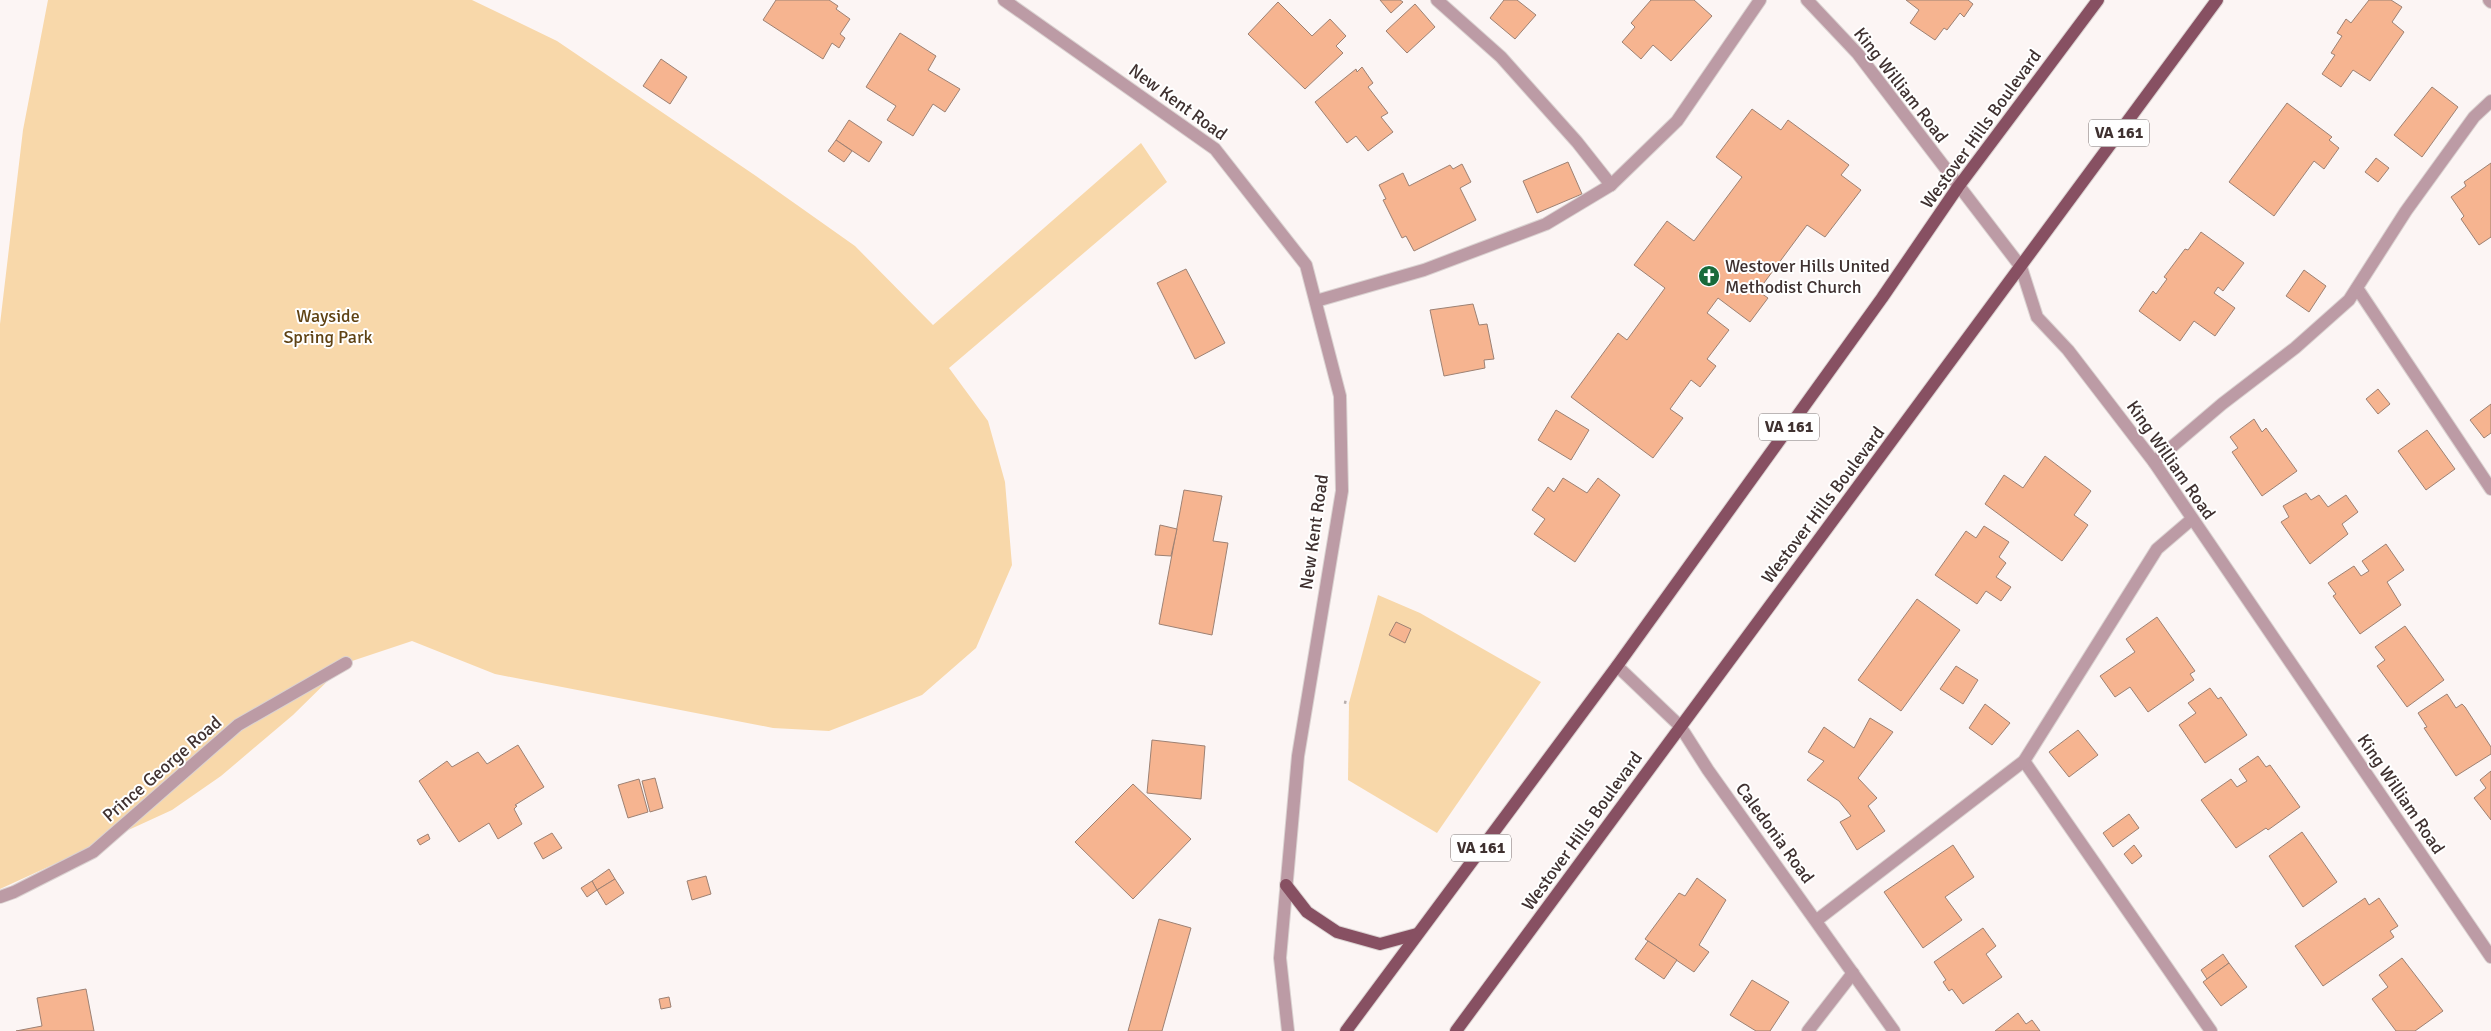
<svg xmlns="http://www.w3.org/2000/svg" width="2491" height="1031" font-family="Signika,sans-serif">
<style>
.green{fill:#f8d8aa}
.building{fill:#f6b490;stroke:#9d8173}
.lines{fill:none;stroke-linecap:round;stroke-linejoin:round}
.lane-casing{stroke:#dad2d1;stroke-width:14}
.street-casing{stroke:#dad2d1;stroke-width:14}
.primary-casing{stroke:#dad2d1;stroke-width:14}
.path{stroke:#b6adac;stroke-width:3;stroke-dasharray:2.5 2.5;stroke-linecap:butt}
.lane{stroke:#bc9ba5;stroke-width:12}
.street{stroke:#bc9ba5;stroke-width:12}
.primary{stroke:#875062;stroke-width:12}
.labels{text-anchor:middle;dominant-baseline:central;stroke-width:4;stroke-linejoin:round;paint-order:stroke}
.shield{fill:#fff;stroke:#796f6e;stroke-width:1}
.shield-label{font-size:16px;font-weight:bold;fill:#3f3130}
.street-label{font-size:18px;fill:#3f3130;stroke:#fff}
.poi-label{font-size:18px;fill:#3f3130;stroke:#fff;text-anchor:start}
.park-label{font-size:18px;fill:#5f4213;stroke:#fff}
</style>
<rect width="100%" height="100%" fill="#fcf5f4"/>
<g class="green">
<path d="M 48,0 L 472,0 L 557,41 L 756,176 L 855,246 L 933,325 L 1141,143 L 1167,182 L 949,368 L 988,421 L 1005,482 L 1012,565 L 976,648 L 922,695 L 829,731 L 773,728 L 495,674 L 412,641 L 346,663 L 293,715 L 221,776 L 172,810 L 0,889 L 0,324 L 23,130 Z"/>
<path d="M 1378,595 L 1420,613 L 1541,682 L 1437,833 L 1348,780 L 1349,703 Z"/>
</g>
<g class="building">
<path d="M 776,0 L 829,0 L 838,6 L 836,9 L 850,19 L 840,34 L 845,38 L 839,48 L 832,43 L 823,59 L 763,20 Z"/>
<path d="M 1380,0 L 1400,0 L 1403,2 L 1391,13 Z"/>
<path d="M 1504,0 L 1517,0 L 1536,15 L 1515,39 L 1490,18 Z"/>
<path d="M 1651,0 L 1694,0 L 1712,16 L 1671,61 L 1653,45 L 1641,59 L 1622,42 L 1635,27 L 1631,23 Z"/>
<path d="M 1968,0 L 1973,4 L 1964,17 L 1960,13 L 1947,30 L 1944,28 L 1935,40 L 1910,23 L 1919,10 L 1906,0 Z"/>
<path d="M 2369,0 L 2391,0 L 2402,7 L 2392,22 L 2404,32 L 2370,81 L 2353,70 L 2341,87 L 2322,74 L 2335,55 L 2331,53 L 2342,36 L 2337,33 L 2346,19 L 2351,23 Z"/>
<path d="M 1278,2 L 1312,36 L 1330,19 L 1346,36 L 1336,46 L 1343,53 L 1305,89 L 1248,34 Z"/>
<path d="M 1415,4 L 1435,27 L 1407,53 L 1386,31 Z"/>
<path d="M 900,33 L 936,56 L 928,70 L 960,89 L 945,112 L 933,104 L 913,136 L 887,120 L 896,106 L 866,87 Z"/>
<path d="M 661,59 L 687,77 L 670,104 L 643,86 Z"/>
<path d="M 1362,67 L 1373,83 L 1368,87 L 1388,113 L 1381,117 L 1393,132 L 1368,151 L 1356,136 L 1347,143 L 1315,102 L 1356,69 L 1357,72 Z"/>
<path d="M 2432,87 L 2458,107 L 2422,157 L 2394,135 Z"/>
<path d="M 2287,103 L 2332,137 L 2329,140 L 2339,148 L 2324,169 L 2314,161 L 2274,216 L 2229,182 Z"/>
<path d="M 1752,109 L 1781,130 L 1788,120 L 1849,165 L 1841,175 L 1861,190 L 1825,237 L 1807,225 L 1758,291 L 1768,298 L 1750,322 L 1718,298 L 1707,313 L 1729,330 L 1707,359 L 1716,366 L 1700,387 L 1691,380 L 1670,409 L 1683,418 L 1653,458 L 1571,397 L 1618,333 L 1627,340 L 1665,288 L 1634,265 L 1667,221 L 1694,241 L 1742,177 L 1716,157 Z"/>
<path d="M 849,120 L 882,142 L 869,162 L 836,140 Z"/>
<path d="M 836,140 L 852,151 L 844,162 L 828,151 Z"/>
<path d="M 2376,158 L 2389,168 L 2378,182 L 2365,172 Z"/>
<path d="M 1568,162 L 1582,194 L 1537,213 L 1523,181 Z"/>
<path d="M 2491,163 L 2491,237 L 2479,245 L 2461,219 L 2464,216 L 2451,197 L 2466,186 L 2464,182 Z"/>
<path d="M 1462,164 L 1471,182 L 1460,188 L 1476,220 L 1414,251 L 1406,236 L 1402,238 L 1383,200 L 1386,199 L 1379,185 L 1403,173 L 1409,186 L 1450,165 L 1453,169 Z"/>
<path d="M 2201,232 L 2244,263 L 2223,291 L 2218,287 L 2214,293 L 2235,308 L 2215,336 L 2194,321 L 2180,341 L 2139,311 L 2153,291 L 2156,294 L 2167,279 L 2164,277 L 2185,249 L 2188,250 Z"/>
<path d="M 1186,269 L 1225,343 L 1195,359 L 1157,283 Z"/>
<path d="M 2304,270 L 2326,286 L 2309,312 L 2286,296 Z"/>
<path d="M 1473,304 L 1479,325 L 1487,324 L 1494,359 L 1484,360 L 1485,368 L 1444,376 L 1430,310 Z"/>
<path d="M 2378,389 L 2390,404 L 2378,414 L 2366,399 Z"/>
<path d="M 2491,404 L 2491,433 L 2484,438 L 2470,420 Z"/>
<path d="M 1556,410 L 1589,430 L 1571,460 L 1538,440 Z"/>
<path d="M 2254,419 L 2262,432 L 2266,428 L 2297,471 L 2262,496 L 2232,452 L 2238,448 L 2230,437 Z"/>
<path d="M 2427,430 L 2455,469 L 2426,490 L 2398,451 Z"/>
<path d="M 2045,456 L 2091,491 L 2074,515 L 2088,525 L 2062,561 L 1985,504 L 2004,475 L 2023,488 Z"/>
<path d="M 1563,478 L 1587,493 L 1598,478 L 1620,495 L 1575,562 L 1534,534 L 1545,519 L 1532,510 L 1548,487 L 1554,492 Z"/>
<path d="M 1184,490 L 1222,496 L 1213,541 L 1228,543 L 1212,635 L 1159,624 Z"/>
<path d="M 2306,493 L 2311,500 L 2319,495 L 2328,507 L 2346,495 L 2358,512 L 2342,524 L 2348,534 L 2310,564 L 2281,522 L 2289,517 L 2283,506 Z"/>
<path d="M 1160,525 L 1177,529 L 1171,556 L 1155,555 Z"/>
<path d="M 1984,526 L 2009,542 L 1999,557 L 2006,563 L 1996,577 L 2011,587 L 2001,601 L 1986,591 L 1977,604 L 1935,575 L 1966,531 L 1976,538 Z"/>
<path d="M 2386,544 L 2404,570 L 2387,582 L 2401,605 L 2360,634 L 2333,596 L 2336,594 L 2328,583 L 2354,566 L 2361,576 L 2369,571 L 2362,561 Z"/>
<path d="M 1917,599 L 1960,630 L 1901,711 L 1858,680 Z"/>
<path d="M 2157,617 L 2195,671 L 2190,674 L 2194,680 L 2148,712 L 2130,687 L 2115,697 L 2100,676 L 2135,652 L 2126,639 Z"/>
<path d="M 1396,622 L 1411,629 L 1405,643 L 1389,635 Z"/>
<path d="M 2405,626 L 2444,680 L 2407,707 L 2377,666 L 2385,660 L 2375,647 Z"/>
<path d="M 1956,666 L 1978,680 L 1963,704 L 1940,689 Z"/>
<path d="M 2210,688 L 2218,699 L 2221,697 L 2247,735 L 2205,763 L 2179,725 L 2196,713 L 2188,703 Z"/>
<path d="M 2447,694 L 2456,708 L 2462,704 L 2465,707 L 2491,747 L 2491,754 L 2456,776 L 2424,728 L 2427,727 L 2418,713 Z"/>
<path d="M 1985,704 L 2010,723 L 1992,745 L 1969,728 Z"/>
<path d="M 1870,718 L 1893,732 L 1858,778 L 1877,798 L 1868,806 L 1885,831 L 1857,850 L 1840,822 L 1851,816 L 1839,801 L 1807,780 L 1824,761 L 1808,752 L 1824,727 L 1854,748 Z"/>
<path d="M 2078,730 L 2098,755 L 2069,777 L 2049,752 Z"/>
<path d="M 1152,740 L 1205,746 L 1201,799 L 1147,793 Z"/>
<path d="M 518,745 L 544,787 L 515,805 L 517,806 L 514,809 L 522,824 L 498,839 L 489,823 L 459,842 L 419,781 L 447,761 L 452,767 L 478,752 L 487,764 Z"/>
<path d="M 2258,756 L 2266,767 L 2270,765 L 2300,807 L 2268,830 L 2266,828 L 2236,848 L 2201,800 L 2231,779 L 2237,787 L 2247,781 L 2239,769 Z"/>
<path d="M 2491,771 L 2491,820 L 2474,798 L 2486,788 L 2480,780 Z"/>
<path d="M 655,778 L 663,808 L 650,812 L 642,781 Z"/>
<path d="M 639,779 L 648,812 L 628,818 L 618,785 Z"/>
<path d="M 1133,784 L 1191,839 L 1133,899 L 1075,842 Z"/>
<path d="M 2129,814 L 2139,828 L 2113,847 L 2103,833 Z"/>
<path d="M 2302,832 L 2337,882 L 2303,907 L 2269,856 Z"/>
<path d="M 552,833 L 562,848 L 543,859 L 534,843 Z"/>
<path d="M 428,834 L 430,839 L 420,845 L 417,840 Z"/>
<path d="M 1953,845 L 1974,877 L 1945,897 L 1962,920 L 1923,948 L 1884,892 Z"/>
<path d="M 2134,845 L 2142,856 L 2132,864 L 2124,854 Z"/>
<path d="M 609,869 L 615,879 L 597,890 L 592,881 Z"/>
<path d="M 706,876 L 711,894 L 692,900 L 687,881 Z"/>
<path d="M 1697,878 L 1726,900 L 1699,945 L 1709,952 L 1694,972 L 1645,939 L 1679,893 L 1685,896 Z"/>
<path d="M 615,879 L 624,893 L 606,905 L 597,890 Z"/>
<path d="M 592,881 L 597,890 L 587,897 L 581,888 Z"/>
<path d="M 2365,898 L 2369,905 L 2379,898 L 2398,926 L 2390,931 L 2394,937 L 2323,986 L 2295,946 Z"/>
<path d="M 1159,919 L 1191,928 L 1162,1031 L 1128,1031 Z"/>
<path d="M 1983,928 L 1996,946 L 1986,954 L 2002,977 L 1963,1004 L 1952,989 L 1949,991 L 1943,982 L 1946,980 L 1934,962 Z"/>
<path d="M 1648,941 L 1677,960 L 1664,979 L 1635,959 Z"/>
<path d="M 2223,954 L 2229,963 L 2207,979 L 2201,970 Z"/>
<path d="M 2402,958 L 2443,1011 L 2415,1031 L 2396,1031 L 2372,999 L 2388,987 L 2379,975 Z"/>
<path d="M 2229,963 L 2247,987 L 2221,1006 L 2203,982 Z"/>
<path d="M 1752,980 L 1789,1002 L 1770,1031 L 1756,1031 L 1730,1015 Z"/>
<path d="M 86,989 L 94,1031 L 16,1031 L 42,1026 L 37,998 Z"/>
<path d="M 669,997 L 671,1007 L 661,1009 L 659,999 Z"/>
<path d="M 2018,1013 L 2026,1024 L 2032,1020 L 2040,1031 L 1995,1031 Z"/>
</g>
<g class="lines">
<g class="lane-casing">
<g id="lane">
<path d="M 1437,0 L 1501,57 L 1577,142 L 1611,185"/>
<path d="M 2357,288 L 2491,489"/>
<path d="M 1316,301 L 1424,270 L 1546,224 L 1611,185 L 1677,121 L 1760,0"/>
<path d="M 2154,462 L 2222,404 L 2295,348 L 2349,300 L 2406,211 L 2474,117 L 2491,101"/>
<path d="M 2024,761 L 2211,1031"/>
<path d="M 1817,920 L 2024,761 L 2157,549 L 2192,519"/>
<path d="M 1808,1031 L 1853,973"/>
</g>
</g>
<g class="street-casing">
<g id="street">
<path d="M 1004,0 L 1215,149 L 1306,265 L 1340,396 L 1342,491 L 1298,756 L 1280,958 L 1288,1031"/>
<path d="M 1807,0 L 1858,54 L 2021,267 L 2037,317 L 2068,350 L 2154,462 L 2491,957"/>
<path d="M 2489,0 L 2491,2"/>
<path d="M 1617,666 L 1680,726 L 1708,770 L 1894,1031"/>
<path d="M 0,897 L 14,892 L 93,852 L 238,725 L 346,663"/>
</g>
</g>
<g class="primary-casing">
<g id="primary">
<path d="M 1286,885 L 1307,912 L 1337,932 L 1380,944 L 1417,934"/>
<path d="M 1346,1031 L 1617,666 L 1882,298 L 1958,187 L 2098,0"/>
<path d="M 1456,1031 L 2217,0"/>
</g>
</g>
<path class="path" d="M 1344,702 L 1349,703"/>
<use href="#lane" class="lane"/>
<use href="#street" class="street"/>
<use href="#primary" class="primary"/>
</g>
<defs>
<g id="church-disc" transform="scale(1.125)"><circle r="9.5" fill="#186a3a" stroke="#fff"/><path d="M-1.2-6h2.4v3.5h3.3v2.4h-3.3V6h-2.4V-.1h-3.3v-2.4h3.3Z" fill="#fff"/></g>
</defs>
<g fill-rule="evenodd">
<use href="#church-disc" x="1709" y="276"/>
</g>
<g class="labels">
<g class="shield">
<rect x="2089" y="119.5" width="60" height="27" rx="4"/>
<rect x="1759" y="413.5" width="60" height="27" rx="4"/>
<rect x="1451" y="834.5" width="60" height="27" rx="4"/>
</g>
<g class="shield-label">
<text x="2119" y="133">VA 161</text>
<text x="1789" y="427">VA 161</text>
<text x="1481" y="848">VA 161</text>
</g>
<g class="street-label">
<text transform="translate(1901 85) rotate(52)">King William Road</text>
<text transform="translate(1178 102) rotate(36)">New Kent Road</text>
<text transform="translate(1981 129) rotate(-54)">Westover Hills Boulevard</text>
<text transform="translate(2171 460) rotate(55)">King William Road</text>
<text transform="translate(1823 505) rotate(-53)">Westover Hills Boulevard</text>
<text transform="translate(1314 532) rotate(-82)">New Kent Road</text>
<text transform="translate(162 769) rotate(-41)">Prince George Road</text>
<text transform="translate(2401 794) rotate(56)">King William Road</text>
<text transform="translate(1582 831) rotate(-54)">Westover Hills Boulevard</text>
<text transform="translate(1775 833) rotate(54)">Caledonia Road</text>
</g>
<g class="poi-label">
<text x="1725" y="266">Westover Hills United<tspan x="1725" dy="21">Methodist Church</tspan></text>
</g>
<g class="park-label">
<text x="328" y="316">Wayside<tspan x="328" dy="21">Spring Park</tspan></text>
</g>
</g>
</svg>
